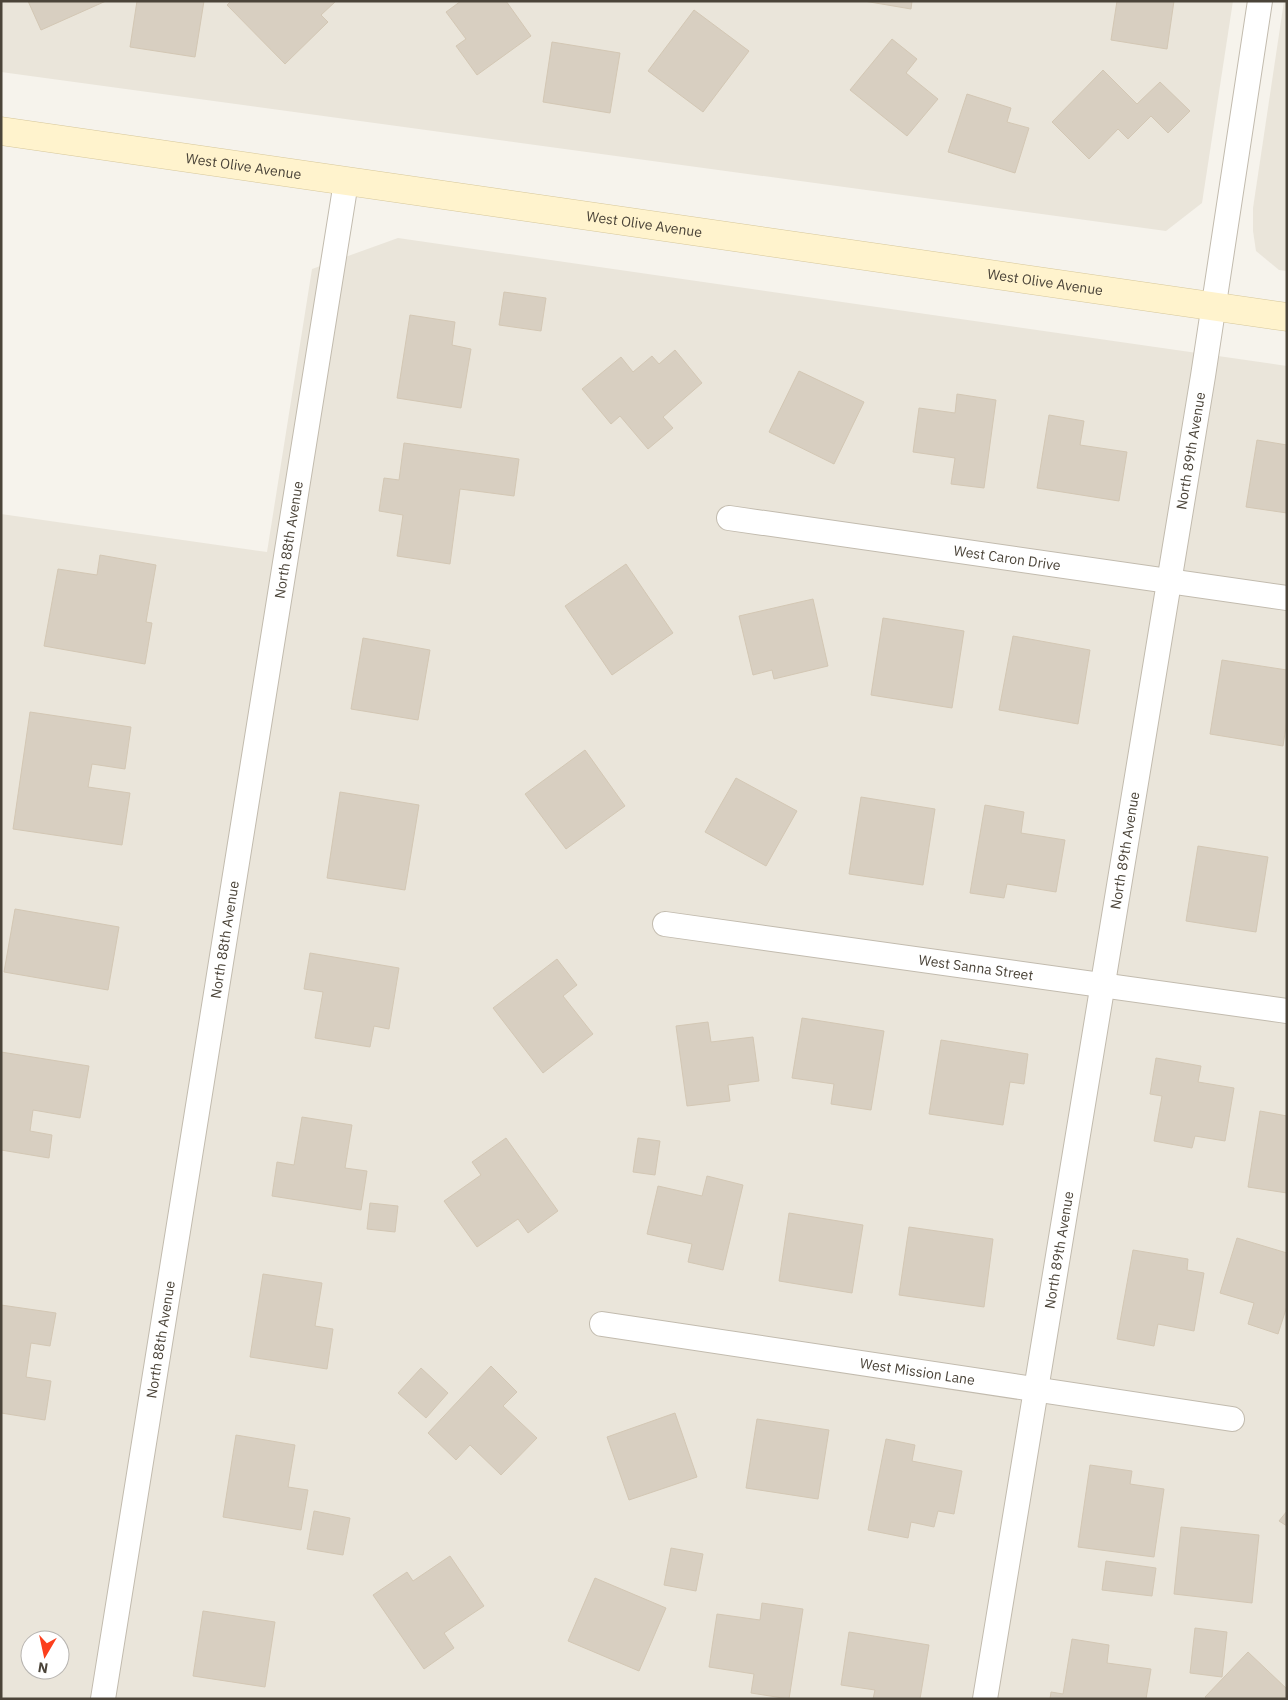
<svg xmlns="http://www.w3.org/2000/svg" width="1288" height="1700" font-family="'IBM Plex Sans',sans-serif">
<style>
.residential{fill:#eae5da;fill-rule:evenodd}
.building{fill:#d8cfc1;stroke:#d3c7b4}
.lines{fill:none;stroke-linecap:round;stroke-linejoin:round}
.minor-casing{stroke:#c2bbae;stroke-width:26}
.secondary-casing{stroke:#d6c79b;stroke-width:29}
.minor{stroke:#fff;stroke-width:24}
.secondary{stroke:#fff3cd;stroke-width:28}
.labels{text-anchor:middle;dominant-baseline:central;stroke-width:5;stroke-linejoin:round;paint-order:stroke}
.street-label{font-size:14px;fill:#4b4439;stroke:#fff}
</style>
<rect width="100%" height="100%" fill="#f6f3ec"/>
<g class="residential">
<path d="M 1,1 L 1233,1 L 1202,203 L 1166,231 L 1,72 Z"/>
<path d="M 1284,1 L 1287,1 L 1287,271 L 1279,270 L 1256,251 L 1253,231 L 1253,208 Z"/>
<path d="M 398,238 L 1287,366 L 1287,1699 L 1,1699 L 1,514 L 267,552 L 312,269 ZM 30,1640 L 60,1640 L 60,1670 L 30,1670 Z"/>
</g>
<g class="building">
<path d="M 28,1 L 106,1 L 41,30 Z"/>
<path d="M 137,1 L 204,1 L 195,57 L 130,47 Z"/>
<path d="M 231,1 L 334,1 L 335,2 L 321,15 L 328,22 L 285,64 L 227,5 Z"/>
<path d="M 461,1 L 506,1 L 531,36 L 477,75 L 456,46 L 466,39 L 446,12 Z"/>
<path d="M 864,1 L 912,1 L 911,9 Z"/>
<path d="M 1117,1 L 1174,1 L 1167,49 L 1111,40 Z"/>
<path d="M 694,10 L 749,51 L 703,112 L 648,71 Z"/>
<path d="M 892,39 L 917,59 L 906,73 L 938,99 L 907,136 L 850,90 Z"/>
<path d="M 552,42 L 620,53 L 610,113 L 543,102 Z"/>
<path d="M 1103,70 L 1137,104 L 1160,82 L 1190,111 L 1168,133 L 1151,116 L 1128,139 L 1118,129 L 1089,159 L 1052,122 Z"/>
<path d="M 967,94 L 1011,108 L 1007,122 L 1029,128 L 1015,173 L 948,152 Z"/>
<path d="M 504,292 L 546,298 L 541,331 L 499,325 Z"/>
<path d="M 410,315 L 455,322 L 452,345 L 471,349 L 461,408 L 397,398 Z"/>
<path d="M 675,350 L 702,383 L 663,417 L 673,428 L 648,449 L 620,416 L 611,424 L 582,389 L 621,357 L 633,372 L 652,356 L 659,364 Z"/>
<path d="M 799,371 L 864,402 L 834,464 L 769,432 Z"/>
<path d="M 957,394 L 996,400 L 984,488 L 951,484 L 955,458 L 913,452 L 919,408 L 955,413 Z"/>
<path d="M 1049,415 L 1084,421 L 1080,445 L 1127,452 L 1119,501 L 1037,488 Z"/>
<path d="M 1257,440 L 1287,445 L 1287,513 L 1246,507 Z"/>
<path d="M 404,443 L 519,459 L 514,496 L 460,489 L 450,564 L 397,556 L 403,515 L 379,511 L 384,478 L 399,480 Z"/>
<path d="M 100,555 L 156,565 L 146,622 L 152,623 L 145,664 L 44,646 L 58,569 L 97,575 Z"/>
<path d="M 626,564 L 673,633 L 612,675 L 565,606 Z"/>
<path d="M 813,599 L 828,666 L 774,679 L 772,670 L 753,675 L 739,616 Z"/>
<path d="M 883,618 L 964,631 L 952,708 L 871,695 Z"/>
<path d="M 1013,636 L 1090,650 L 1078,724 L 999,710 Z"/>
<path d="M 363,638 L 430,650 L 418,720 L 351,709 Z"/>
<path d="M 1222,660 L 1287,670 L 1287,720 L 1283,746 L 1210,734 Z"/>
<path d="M 30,712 L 131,727 L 125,769 L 92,764 L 88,787 L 130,793 L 122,845 L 13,829 Z"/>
<path d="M 585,750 L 625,806 L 566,849 L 525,794 Z"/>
<path d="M 736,778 L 797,811 L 766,866 L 705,832 Z"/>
<path d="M 340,792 L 419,805 L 405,890 L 327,878 Z"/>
<path d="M 861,797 L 935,809 L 923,885 L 849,874 Z"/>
<path d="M 985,805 L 1024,812 L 1021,833 L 1065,840 L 1056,892 L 1007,884 L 1004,898 L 970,893 Z"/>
<path d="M 1198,846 L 1268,857 L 1256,932 L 1186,921 Z"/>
<path d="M 15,909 L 119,927 L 108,990 L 4,972 Z"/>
<path d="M 310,953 L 399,968 L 389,1029 L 374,1026 L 370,1047 L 315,1038 L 323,992 L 304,989 Z"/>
<path d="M 557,959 L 577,985 L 563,996 L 593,1034 L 543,1073 L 493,1008 Z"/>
<path d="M 802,1018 L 884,1031 L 871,1110 L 831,1104 L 834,1084 L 792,1078 Z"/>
<path d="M 708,1022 L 711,1042 L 753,1037 L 759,1081 L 728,1085 L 730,1101 L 687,1106 L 676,1026 Z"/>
<path d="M 941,1040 L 1028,1054 L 1024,1084 L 1010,1082 L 1003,1125 L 929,1114 Z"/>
<path d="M 1,1052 L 89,1066 L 80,1118 L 33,1110 L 30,1131 L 52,1135 L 49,1158 L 1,1150 Z"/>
<path d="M 1156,1058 L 1201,1066 L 1198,1082 L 1234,1088 L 1225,1141 L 1195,1136 L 1192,1148 L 1154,1141 L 1162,1096 L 1150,1094 Z"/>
<path d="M 1260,1111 L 1287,1116 L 1287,1193 L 1248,1187 Z"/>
<path d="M 302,1117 L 352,1125 L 345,1168 L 367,1171 L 361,1210 L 272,1196 L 277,1162 L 294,1165 Z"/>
<path d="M 506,1138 L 558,1211 L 528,1233 L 518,1219 L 477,1247 L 444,1201 L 481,1175 L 472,1162 Z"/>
<path d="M 638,1138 L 660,1141 L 655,1175 L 633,1172 Z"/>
<path d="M 707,1176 L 743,1185 L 723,1270 L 688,1262 L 692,1244 L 647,1234 L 658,1186 L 702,1196 Z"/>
<path d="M 370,1203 L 398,1206 L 395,1232 L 367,1229 Z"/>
<path d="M 789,1213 L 863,1225 L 852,1293 L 779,1281 Z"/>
<path d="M 909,1227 L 993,1239 L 984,1307 L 899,1295 Z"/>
<path d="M 1237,1238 L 1287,1253 L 1287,1306 L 1278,1334 L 1248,1324 L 1254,1303 L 1220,1293 Z"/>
<path d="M 1133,1250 L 1188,1259 L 1187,1270 L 1204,1273 L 1194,1331 L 1158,1324 L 1154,1346 L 1117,1339 Z"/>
<path d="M 263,1274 L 322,1283 L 315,1326 L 333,1329 L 327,1369 L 250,1357 Z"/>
<path d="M 1,1305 L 56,1313 L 50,1346 L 31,1343 L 26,1377 L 51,1381 L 45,1420 L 1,1413 Z"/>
<path d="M 491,1366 L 517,1392 L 503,1406 L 537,1438 L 501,1475 L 470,1445 L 456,1460 L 428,1433 Z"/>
<path d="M 421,1368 L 448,1393 L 426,1418 L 398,1393 Z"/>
<path d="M 675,1413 L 697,1477 L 629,1500 L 607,1437 Z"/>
<path d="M 757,1419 L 829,1430 L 818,1499 L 746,1488 Z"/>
<path d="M 236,1435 L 295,1445 L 288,1487 L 308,1490 L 301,1530 L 223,1517 Z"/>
<path d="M 886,1439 L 915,1445 L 912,1461 L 962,1471 L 954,1514 L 938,1511 L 934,1527 L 911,1522 L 908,1538 L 868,1530 Z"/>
<path d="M 1090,1465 L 1132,1471 L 1130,1484 L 1164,1489 L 1154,1557 L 1078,1547 Z"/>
<path d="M 314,1511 L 350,1518 L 343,1555 L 307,1549 Z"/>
<path d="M 1287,1511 L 1287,1526 L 1279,1521 Z"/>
<path d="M 1181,1527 L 1259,1535 L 1252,1603 L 1174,1594 Z"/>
<path d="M 671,1548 L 703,1554 L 696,1591 L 664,1585 Z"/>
<path d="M 450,1556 L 484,1606 L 444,1633 L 454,1648 L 424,1669 L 373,1595 L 407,1572 L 413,1581 Z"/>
<path d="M 1106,1561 L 1156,1568 L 1152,1596 L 1102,1590 Z"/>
<path d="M 595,1578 L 666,1608 L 639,1671 L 568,1641 Z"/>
<path d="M 762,1603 L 803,1609 L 789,1699 L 751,1693 L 754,1674 L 709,1667 L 717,1614 L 760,1620 Z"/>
<path d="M 203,1611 L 275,1622 L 265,1687 L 193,1676 Z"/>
<path d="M 1195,1628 L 1227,1632 L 1222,1677 L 1190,1673 Z"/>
<path d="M 849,1632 L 929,1645 L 920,1699 L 873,1699 L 875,1690 L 841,1685 Z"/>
<path d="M 1072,1639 L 1109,1645 L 1107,1663 L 1151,1669 L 1146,1699 L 1050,1699 L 1051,1692 L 1063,1694 Z"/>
<path d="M 1248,1652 L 1287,1689 L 1287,1699 L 1207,1699 L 1205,1697 Z"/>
</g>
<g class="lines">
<g class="minor-casing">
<g id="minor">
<path id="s1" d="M 729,518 L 1287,598"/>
<path id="s2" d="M 665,924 L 1287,1011"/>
<path id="s3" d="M 602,1324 L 1232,1419"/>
<path id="s4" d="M 103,1699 L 346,182"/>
<path id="s5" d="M 985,1699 L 1203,376 L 1260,1"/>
</g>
</g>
<g class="secondary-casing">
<g id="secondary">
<path id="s6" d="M 1,131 L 1287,317"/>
</g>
</g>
<use href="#minor" class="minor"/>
<use href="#secondary" class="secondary"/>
</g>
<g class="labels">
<g class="street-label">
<text stroke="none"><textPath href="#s6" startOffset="245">West Olive Avenue</textPath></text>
<text stroke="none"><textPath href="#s6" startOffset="650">West Olive Avenue</textPath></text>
<text stroke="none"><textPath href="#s6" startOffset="1055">West Olive Avenue</textPath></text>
<text stroke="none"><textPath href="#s5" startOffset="1265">North 89th Avenue</textPath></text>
<text stroke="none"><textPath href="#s4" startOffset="1174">North 88th Avenue</textPath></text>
<text stroke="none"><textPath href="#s1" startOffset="281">West Caron Drive</textPath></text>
<text stroke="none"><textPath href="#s5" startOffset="860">North 89th Avenue</textPath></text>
<text stroke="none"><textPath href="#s4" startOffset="769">North 88th Avenue</textPath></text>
<text stroke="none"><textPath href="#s2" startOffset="314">West Sanna Street</textPath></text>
<text stroke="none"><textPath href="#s5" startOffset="455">North 89th Avenue</textPath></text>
<text stroke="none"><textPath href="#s4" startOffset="364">North 88th Avenue</textPath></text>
<text stroke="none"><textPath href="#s3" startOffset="319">West Mission Lane</textPath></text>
</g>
</g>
<rect width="1288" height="1700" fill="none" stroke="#4b4439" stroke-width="5"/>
<g transform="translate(45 1655) rotate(189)"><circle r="24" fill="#ffffff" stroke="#b7b4b0"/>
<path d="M0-4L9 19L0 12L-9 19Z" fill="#fc3f1d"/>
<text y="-8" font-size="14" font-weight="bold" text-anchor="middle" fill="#4b4439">N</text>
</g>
</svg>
